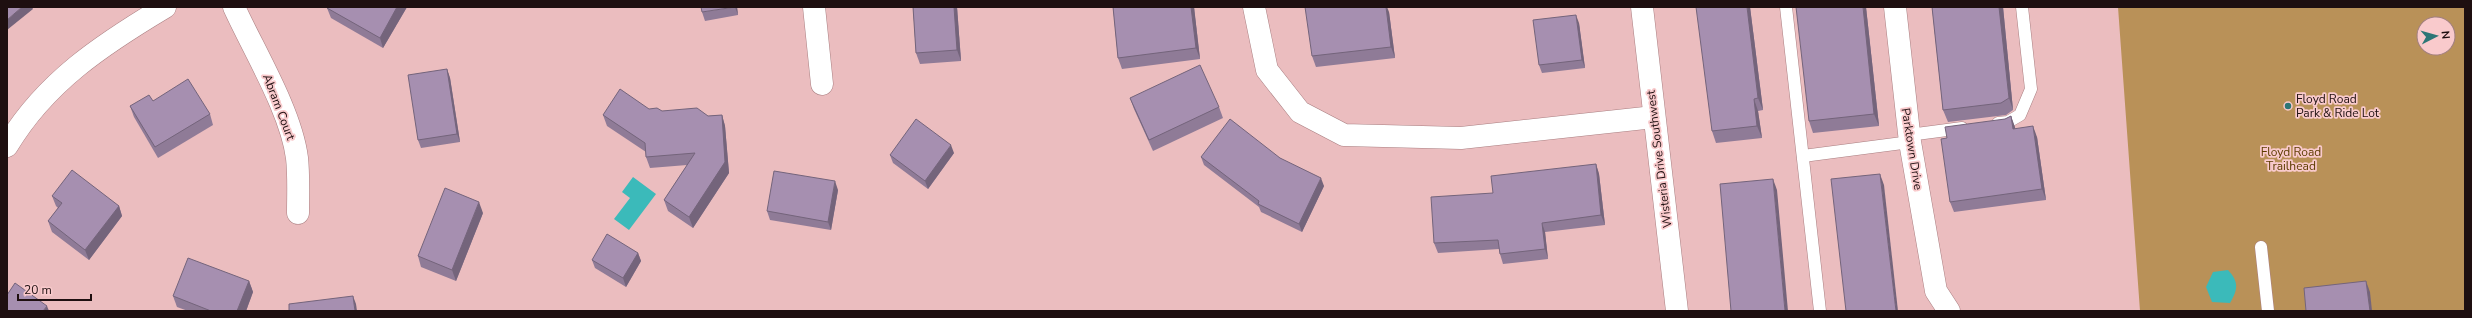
<svg xmlns="http://www.w3.org/2000/svg" width="2472" height="318" font-family="'Nunito Sans',sans-serif">
<style>
.green{fill:#b99158;fill-rule:evenodd}
.water{fill:#3bbaba}
.lines{fill:none;stroke-linecap:round;stroke-linejoin:round}
.service-casing{stroke:#a97e80;stroke-width:13}
.minor-casing{stroke:#a97e80;stroke-width:23}
.service{stroke:#fff;stroke-width:12}
.minor{stroke:#fff;stroke-width:22}
.wall{fill:#8f7b97}
.shaded-wall{fill:#74647b}
.building{fill:#a68fb0;stroke:#74647b}
.poi-dot{fill:#2c7676;stroke:#f9cacc;stroke-width:1.5}
.labels{text-anchor:middle;dominant-baseline:central;stroke-width:3.5;stroke-linejoin:round;paint-order:stroke}
.poi-label{font-size:12px;fill:#1e0f10;stroke:#f9cacc;text-anchor:start}
.street-label{font-size:12px;fill:#1e0f10;stroke:#f9cacc}
.park-label{font-size:12px;fill:#5d3c00;stroke:#f9cacc}
</style>
<rect width="100%" height="100%" fill="#ebbdbf"/>
<path class="green" d="M 2118,7 L 2465,7 L 2465,311 L 2140,311 ZM 2424,24 L 2448,24 L 2448,48 L 2424,48 Z"/>
<g class="water">
<path d="M 633,177 L 656,194 L 629,230 L 614,219 L 630,198 L 622,192 Z"/>
<path d="M 2228,270 C 2239,282 2238,289 2230,303 L 2212,302 L 2206,287 L 2213,272 Z"/>
</g>
<g class="lines">
<g class="service-casing">
<g id="service">
<path d="M 1786,7 L 1820,311"/>
<path d="M 1998,123 L 2008,122 L 2020,115 L 2031,89 L 2022,7"/>
<path d="M 1909,135 L 1962,128"/>
<path d="M 1803,156 L 1910,142"/>
<path d="M 2261,247 L 2268,311"/>
</g>
</g>
<g class="minor-casing">
<g id="minor">
<path d="M 234,7 C 254,51 291,111 297,158 C 299,176 298,195 298,213"/>
<path d="M 814,7 L 822,84"/>
<path d="M 1254,7 L 1267,70 L 1300,112 L 1344,135 L 1461,138 L 1654,117"/>
<path d="M 1642,7 L 1677,311"/>
<path d="M 1895,7 L 1910,142 L 1936,291 L 1949,311"/>
<path d="M 7,146 C 45,82 103,44 165,7"/>
</g>
</g>
<use href="#service" class="service"/>
<use href="#minor" class="minor"/>
</g>
<g class="wall">
<path d="M 407,7 L 383,48 L 331,18 L 327,8 Z"/>
<path d="M 737,7 L 738,15 L 705,21 L 702,12 Z"/>
<path d="M 913,7 L 957,7 L 961,61 L 920,64 L 916,53 Z"/>
<path d="M 1113,7 L 1194,7 L 1200,59 L 1122,69 L 1118,58 Z"/>
<path d="M 1750,7 L 1763,110 L 1758,111 L 1762,138 L 1716,143 L 1712,131 Z"/>
<path d="M 1866,7 L 1879,126 L 1813,133 L 1809,121 Z"/>
<path d="M 1932,7 L 2003,7 L 2013,110 L 2006,115 L 1948,122 L 1943,110 Z"/>
<path d="M 1389,12 L 1395,58 L 1316,67 L 1312,56 Z"/>
<path d="M 1579,23 L 1585,68 L 1542,73 L 1539,65 Z"/>
<path d="M 447,69 L 450,78 L 460,142 L 421,148 L 418,140 Z"/>
<path d="M 1130,98 L 1219,107 L 1223,118 L 1153,151 L 1134,109 Z"/>
<path d="M 153,101 L 210,114 L 213,125 L 158,158 L 134,117 L 130,106 Z"/>
<path d="M 649,109 L 662,111 L 708,116 L 722,115 L 725,126 L 729,173 L 693,228 L 668,211 L 664,200 L 687,165 L 650,168 L 646,157 L 646,152 L 607,126 L 603,115 Z"/>
<path d="M 2011,116 L 2015,129 L 2037,137 L 2046,200 L 1954,212 L 1950,202 L 1947,138 L 2005,119 Z"/>
<path d="M 954,153 L 928,189 L 893,163 L 890,155 Z"/>
<path d="M 1201,157 L 1280,158 L 1324,186 L 1302,232 L 1261,212 L 1259,207 L 1204,165 Z"/>
<path d="M 1596,164 L 1599,174 L 1605,225 L 1545,232 L 1548,259 L 1503,264 L 1500,254 L 1499,249 L 1438,253 L 1434,243 L 1493,193 Z"/>
<path d="M 838,190 L 831,230 L 770,220 L 767,211 Z"/>
<path d="M 52,196 L 119,206 L 122,216 L 89,260 L 52,232 L 48,221 L 58,208 L 56,206 Z"/>
<path d="M 483,213 L 456,281 L 421,267 L 418,256 Z"/>
<path d="M 638,253 L 641,261 L 626,287 L 595,268 L 592,260 Z"/>
<path d="M 249,281 L 253,292 L 246,311 L 188,311 L 177,307 L 173,296 Z"/>
</g>
<g class="shaded-wall">
<path d="M 22,7 L 32,7 L 33,9 L 7,30 L 7,20 Z"/>
<path d="M 397,7 L 407,7 L 383,48 L 380,38 Z"/>
<path d="M 735,7 L 737,7 L 738,15 Z"/>
<path d="M 954,7 L 957,7 L 961,61 L 957,50 Z"/>
<path d="M 1191,7 L 1194,7 L 1200,59 L 1196,48 Z"/>
<path d="M 1386,7 L 1387,7 L 1389,12 L 1395,58 L 1391,47 Z"/>
<path d="M 1747,7 L 1750,7 L 1763,110 L 1758,98 Z"/>
<path d="M 1863,7 L 1866,7 L 1879,126 L 1874,114 Z"/>
<path d="M 1999,7 L 2003,7 L 2013,110 L 2009,98 Z"/>
<path d="M 1576,15 L 1579,23 L 1585,68 L 1582,60 Z"/>
<path d="M 447,69 L 450,78 L 460,142 L 457,134 Z"/>
<path d="M 1754,99 L 1758,111 L 1762,138 L 1757,126 Z"/>
<path d="M 722,115 L 725,126 L 729,173 L 693,228 L 689,217 Z"/>
<path d="M 2011,116 L 2015,127 L 2016,140 L 2013,129 Z"/>
<path d="M 2033,126 L 2037,137 L 2046,200 L 2042,189 Z"/>
<path d="M 951,145 L 954,153 L 928,189 L 925,181 Z"/>
<path d="M 1596,164 L 1599,174 L 1605,225 L 1601,215 Z"/>
<path d="M 1880,174 L 1884,185 L 1898,311 L 1896,311 Z"/>
<path d="M 1321,178 L 1324,186 L 1302,232 L 1299,224 Z"/>
<path d="M 1773,179 L 1777,190 L 1788,311 L 1785,311 Z"/>
<path d="M 835,181 L 838,190 L 831,230 L 828,222 Z"/>
<path d="M 479,202 L 483,213 L 456,281 L 452,270 Z"/>
<path d="M 119,206 L 122,216 L 89,260 L 85,250 Z"/>
<path d="M 1542,223 L 1545,232 L 1548,259 L 1545,249 Z"/>
<path d="M 638,253 L 641,261 L 626,287 L 623,278 Z"/>
<path d="M 249,281 L 253,292 L 246,311 L 237,311 Z"/>
<path d="M 2366,281 L 2370,292 L 2372,311 L 2370,311 Z"/>
<path d="M 353,296 L 356,304 L 357,311 L 355,311 Z"/>
<path d="M 47,306 L 49,311 L 43,311 Z"/>
</g>
<g class="building">
<path d="M 7,7 L 22,7 L 7,20 Z"/>
<path d="M 327,7 L 397,7 L 380,38 L 327,8 Z"/>
<path d="M 701,7 L 735,7 L 702,12 Z"/>
<path d="M 913,7 L 954,7 L 957,50 L 916,53 Z"/>
<path d="M 1113,7 L 1191,7 L 1196,48 L 1118,58 Z"/>
<path d="M 1305,7 L 1386,7 L 1391,47 L 1312,56 Z"/>
<path d="M 1696,7 L 1747,7 L 1758,98 L 1754,99 L 1757,126 L 1712,131 Z"/>
<path d="M 1796,7 L 1863,7 L 1874,114 L 1809,121 Z"/>
<path d="M 1932,7 L 1999,7 L 2009,98 L 2001,103 L 1943,110 Z"/>
<path d="M 1576,15 L 1582,60 L 1539,65 L 1533,20 Z"/>
<path d="M 1200,65 L 1219,107 L 1149,140 L 1130,98 Z"/>
<path d="M 447,69 L 457,134 L 418,140 L 408,75 Z"/>
<path d="M 188,79 L 210,114 L 155,147 L 130,106 L 149,95 L 153,101 Z"/>
<path d="M 620,89 L 649,109 L 657,108 L 662,111 L 697,108 L 708,116 L 722,115 L 725,162 L 689,217 L 664,200 L 695,153 L 646,157 L 645,143 L 603,115 Z"/>
<path d="M 2011,116 L 2013,129 L 2033,126 L 2042,189 L 1950,202 L 1941,139 L 1947,138 L 1945,127 L 2005,119 Z"/>
<path d="M 916,119 L 951,145 L 925,181 L 890,155 Z"/>
<path d="M 1230,119 L 1280,158 L 1321,178 L 1299,224 L 1258,204 L 1259,201 L 1201,157 Z"/>
<path d="M 1596,164 L 1601,215 L 1542,223 L 1545,249 L 1500,254 L 1498,240 L 1434,243 L 1431,197 L 1493,193 L 1491,176 Z"/>
<path d="M 72,170 L 119,206 L 85,250 L 48,221 L 62,203 L 52,196 Z"/>
<path d="M 774,171 L 835,181 L 828,222 L 767,211 Z"/>
<path d="M 1880,174 L 1896,311 L 1846,311 L 1831,179 Z"/>
<path d="M 1773,179 L 1785,311 L 1731,311 L 1720,184 Z"/>
<path d="M 445,188 L 479,202 L 452,270 L 418,256 Z"/>
<path d="M 607,234 L 638,253 L 623,278 L 592,260 Z"/>
<path d="M 188,258 L 249,281 L 237,311 L 211,311 L 173,296 Z"/>
<path d="M 2366,281 L 2370,311 L 2306,311 L 2304,288 Z"/>
<path d="M 15,283 L 47,306 L 43,311 L 7,311 L 7,295 Z"/>
<path d="M 353,296 L 355,311 L 289,311 L 289,304 Z"/>
</g>
<circle class="poi-dot" cx="2288" cy="106" r="4"/>
<g class="labels">
<g class="poi-label">
<text x="2296" y="99">Floyd Road<tspan x="2296" dy="14">Park &amp; Ride Lot</tspan></text>
</g>
<g class="street-label">
<text transform="translate(279 107) rotate(69)">Abram Court</text>
<text transform="translate(1912 149) rotate(81)">Parktown Drive</text>
<text transform="translate(1659 159) rotate(-97)">Wisteria Drive Southwest</text>
</g>
<g class="park-label">
<text x="2291" y="152">Floyd Road<tspan x="2291" dy="14">Trailhead</tspan></text>
</g>
</g>
<rect width="2472" height="318" fill="none" stroke="#1e0f10" stroke-width="16"/>
<g transform="translate(2436 36) rotate(84)"><circle r="19" fill="#f9cacc" stroke="#a17f81"/>
<path d="M0-3L7 15L0 10L-7 15Z" fill="#2c7676"/>
<text y="-6" font-size="11" font-weight="bold" text-anchor="middle" fill="#1e0f10">N</text>
</g>
<path d="M18 294v6h73v-6" fill="none" stroke="#1e0f10" stroke-width="2"/>
<text x="24" y="294" font-size="12" fill="#1e0f10" stroke="#f9cacc" stroke-width="3" paint-order="stroke">20 m</text>
</svg>
